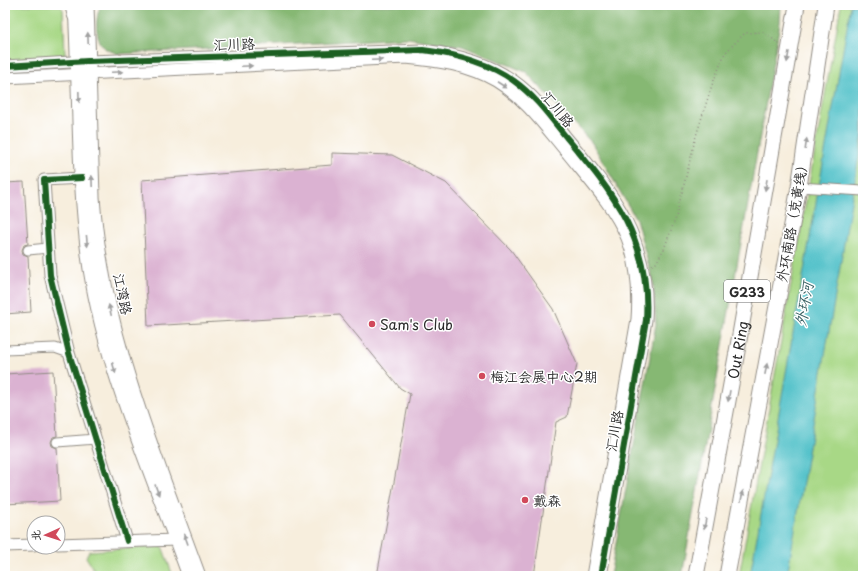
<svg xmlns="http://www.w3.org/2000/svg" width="868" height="581" font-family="'Playpen Sans','LXGW WenKai TC',sans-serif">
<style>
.green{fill:#a8d886;stroke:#6a8258}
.forest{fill:#86b873;stroke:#58724f}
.water{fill:#54c2ca;stroke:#40767a}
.building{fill:#dbb2d2}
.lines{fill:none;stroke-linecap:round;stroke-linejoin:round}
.minor-casing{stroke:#918c84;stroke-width:11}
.tertiary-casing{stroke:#918c84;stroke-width:13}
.secondary-casing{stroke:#918c84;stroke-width:15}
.primary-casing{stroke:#918c84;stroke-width:16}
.trunk-casing{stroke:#918c84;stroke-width:17}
.path{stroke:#918c84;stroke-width:1.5;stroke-dasharray:1 3;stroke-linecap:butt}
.minor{stroke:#fff;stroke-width:9}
.tertiary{stroke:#fff;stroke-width:11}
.secondary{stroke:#fff;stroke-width:13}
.primary{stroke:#fff;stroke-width:14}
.trunk{stroke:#fff;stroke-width:15}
.cycleway-casing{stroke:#fff;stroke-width:8}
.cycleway{stroke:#1b5e20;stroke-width:6}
.oneway{fill:#a0a0a0}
.poi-dot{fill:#d1495b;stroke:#fff;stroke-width:1.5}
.labels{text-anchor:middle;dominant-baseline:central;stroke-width:3;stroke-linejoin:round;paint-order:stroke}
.shield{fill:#fff;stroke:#6b6b6b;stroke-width:1}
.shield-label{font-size:13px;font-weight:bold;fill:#2b2b2b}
.street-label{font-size:14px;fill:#2b2b2b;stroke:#fff}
.poi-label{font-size:14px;fill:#2b2b2b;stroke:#fff;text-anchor:start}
.water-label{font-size:15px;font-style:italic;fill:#396063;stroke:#fff}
</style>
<rect width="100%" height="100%" fill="#fff"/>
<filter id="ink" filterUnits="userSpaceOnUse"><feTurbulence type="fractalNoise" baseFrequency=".025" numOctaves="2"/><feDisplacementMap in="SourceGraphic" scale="8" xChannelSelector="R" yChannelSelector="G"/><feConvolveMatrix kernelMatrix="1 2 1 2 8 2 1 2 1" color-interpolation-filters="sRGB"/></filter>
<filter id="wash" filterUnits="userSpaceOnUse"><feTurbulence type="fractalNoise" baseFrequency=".012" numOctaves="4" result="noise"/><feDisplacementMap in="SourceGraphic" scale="16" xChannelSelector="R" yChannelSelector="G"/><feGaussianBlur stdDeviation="0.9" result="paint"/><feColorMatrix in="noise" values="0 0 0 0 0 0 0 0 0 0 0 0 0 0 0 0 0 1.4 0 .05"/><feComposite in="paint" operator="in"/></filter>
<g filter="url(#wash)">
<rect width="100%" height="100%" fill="#f7eedd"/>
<g class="green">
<path d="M 5,5 L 59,5 L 63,9 L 65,54 L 52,59 L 5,62 Z"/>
<path d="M 841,5 L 863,5 L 863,576 L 739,576 Z"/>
<path d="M 162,546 L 173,576 L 98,576 L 86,557 L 89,551 Z"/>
</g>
<path class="forest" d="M 101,5 L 781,5 L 780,23 L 682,576 L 610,576 L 656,324 L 653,281 L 636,219 L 592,143 L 526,72 L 462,46 L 407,38 L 118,54 C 115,52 109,51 106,49 C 94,40 95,17 101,5 Z"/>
<path class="water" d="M 851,5 L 863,5 L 863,133 L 787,576 L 750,576 Z"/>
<g id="blocks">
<g class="building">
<path d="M 332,153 L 392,155 L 446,183 L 511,250 L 553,309 L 577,364 L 567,417 L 556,422 L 534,576 L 377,576 L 410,394 L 400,388 L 340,315 L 148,326 L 142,180 L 332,165 Z"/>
<path d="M 24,182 L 28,244 L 24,245 L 22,250 L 23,254 L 28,256 L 31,312 L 5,314 L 5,183 Z"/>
<path d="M 53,371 L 57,436 L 53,437 L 51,442 L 52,446 L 57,448 L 60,501 L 5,504 L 5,374 Z"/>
</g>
</g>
</g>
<g filter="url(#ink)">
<use href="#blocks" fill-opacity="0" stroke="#918c84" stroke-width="1"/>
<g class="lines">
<g class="minor-casing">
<g id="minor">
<path d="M 799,187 L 863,191"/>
<path d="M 28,250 L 48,248"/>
<path d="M 5,350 L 55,348 L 69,353"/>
<path d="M 57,442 L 96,439"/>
</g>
</g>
<g class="tertiary-casing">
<g id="tertiary">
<path d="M 5,66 L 88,61 L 423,50 C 455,54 488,62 514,81 C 535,96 550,117 566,137 C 614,194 651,240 646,320 L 601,576"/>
<path d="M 5,78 L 406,58 C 439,61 468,65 496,81 C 526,99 546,128 568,154 C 589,180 614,207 627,238 C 637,264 639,292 637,319 L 592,576"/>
<path d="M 82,178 L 44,180 L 50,275 L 69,353 L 127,541"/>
<path d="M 58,544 L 176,540"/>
<path d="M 5,546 L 34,545"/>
</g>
</g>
<g class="secondary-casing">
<g id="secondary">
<path d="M 87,5 L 93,197 C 102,330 154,452 199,576"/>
<path d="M 75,6 C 80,93 77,182 90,269 C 107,375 153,475 189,576"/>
</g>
</g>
<g class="primary-casing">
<path id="primary" d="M 72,5 L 75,16"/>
</g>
<g class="trunk-casing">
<g id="trunk">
<path id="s1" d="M 696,576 L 738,346 L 797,5"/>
<path d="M 727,576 L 799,187 L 826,5"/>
</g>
</g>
<path class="path" d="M 652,265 L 656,263 L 664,249 L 676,217 L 696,136 L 712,85 L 725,53 L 745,33 L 764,32 L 779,44"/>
<use href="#minor" class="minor"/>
<use href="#tertiary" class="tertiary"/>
<use href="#secondary" class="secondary"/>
<use href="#primary" class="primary"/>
<use href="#trunk" class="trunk"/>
<g class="cycleway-casing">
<g id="cycleway">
<path d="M 5,66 L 88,61 L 423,50 C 455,54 488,62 514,81 C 535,96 550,117 566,137 C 614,194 651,240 646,320 L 601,576"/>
<path d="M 82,178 L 44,180 L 50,275 L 69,353 L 127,541"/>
</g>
</g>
<use href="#cycleway" class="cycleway"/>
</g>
<defs><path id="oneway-solid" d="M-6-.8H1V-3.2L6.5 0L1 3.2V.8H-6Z"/></defs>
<g class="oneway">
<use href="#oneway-solid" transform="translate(88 38) rotate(-92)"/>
<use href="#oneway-solid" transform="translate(788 57) rotate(100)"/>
<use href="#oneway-solid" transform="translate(377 60) rotate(-3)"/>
<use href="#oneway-solid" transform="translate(247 66) rotate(-3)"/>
<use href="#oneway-solid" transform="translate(117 72) rotate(-3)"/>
<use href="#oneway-solid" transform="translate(502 85) rotate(33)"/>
<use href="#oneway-solid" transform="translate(79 97) rotate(88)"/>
<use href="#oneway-solid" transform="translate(806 144) rotate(-82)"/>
<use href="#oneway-solid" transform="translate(92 181) rotate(-92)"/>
<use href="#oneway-solid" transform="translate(766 185) rotate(100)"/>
<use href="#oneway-solid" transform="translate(87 241) rotate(84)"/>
<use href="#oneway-solid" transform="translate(110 310) rotate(-103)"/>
<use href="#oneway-solid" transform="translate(114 368) rotate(74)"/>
<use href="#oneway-solid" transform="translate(766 369) rotate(-79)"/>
<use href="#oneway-solid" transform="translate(729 396) rotate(100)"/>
<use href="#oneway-solid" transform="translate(157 490) rotate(70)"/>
<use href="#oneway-solid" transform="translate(742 496) rotate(-79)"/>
<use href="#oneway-solid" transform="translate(705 524) rotate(100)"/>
<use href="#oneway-solid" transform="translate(186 539) rotate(-110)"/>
</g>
</g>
<g class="poi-dot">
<circle cx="372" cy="324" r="4"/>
<circle cx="482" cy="376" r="4"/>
<circle cx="525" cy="500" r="4"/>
</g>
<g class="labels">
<rect class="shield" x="724" y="280" width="46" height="22" rx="3"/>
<g class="shield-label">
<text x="747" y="291">G233</text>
</g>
<g class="street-label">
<text transform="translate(234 44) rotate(-2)">汇川路</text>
<text transform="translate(558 109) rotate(50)">汇川路</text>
<text transform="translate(792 220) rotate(-80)">外环南路（克黄线）</text>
<text transform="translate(123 294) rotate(78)">江湾路</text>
<text stroke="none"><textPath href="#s1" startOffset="230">Out Ring</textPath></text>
<text transform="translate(614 431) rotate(-80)">汇川路</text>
</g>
<g class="poi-label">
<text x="380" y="324">Sam's Club</text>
<text x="490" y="376">梅江会展中心2期</text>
<text x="533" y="500">戴森</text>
</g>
<g class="water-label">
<text transform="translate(803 304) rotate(-80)">外环河</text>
</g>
</g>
<rect width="868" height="581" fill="none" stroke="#fff" stroke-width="20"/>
<g transform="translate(46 535) rotate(267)"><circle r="19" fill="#ffffff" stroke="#aaaaaa"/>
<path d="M0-3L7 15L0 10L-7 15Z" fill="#d1495b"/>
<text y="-6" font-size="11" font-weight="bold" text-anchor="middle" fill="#2b2b2b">北</text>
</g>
</svg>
